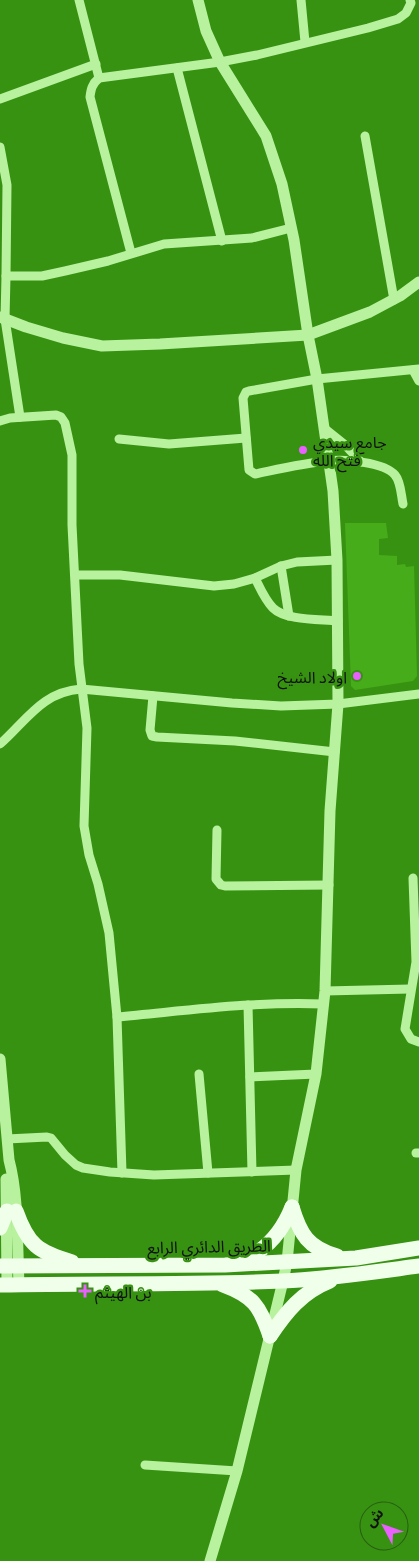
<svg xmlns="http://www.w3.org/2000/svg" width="419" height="1561" font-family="'Exo 2','Noto Sans Arabic',sans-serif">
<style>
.green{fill:#46ac1a}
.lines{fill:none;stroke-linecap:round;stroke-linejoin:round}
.minor{stroke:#b8f29f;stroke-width:9}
.tertiary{stroke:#b8f29f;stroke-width:11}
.primary{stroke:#efffea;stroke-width:15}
.poi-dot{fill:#e960ff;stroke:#379212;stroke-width:2}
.labels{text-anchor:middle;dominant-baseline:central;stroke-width:5;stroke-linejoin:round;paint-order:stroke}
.poi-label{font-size:16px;fill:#111;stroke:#379212;text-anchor:start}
.street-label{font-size:16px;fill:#111;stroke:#379212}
</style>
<rect width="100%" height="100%" fill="#379212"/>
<path class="green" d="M 345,523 L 386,523 L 388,538 L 379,539 L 379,555 L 397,556 L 397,565 L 405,564 L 406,567 L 414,566 L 417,676 L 413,681 L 355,690 L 351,686 Z"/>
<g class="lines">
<g class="minor">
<path d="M 79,0 L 99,78 C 92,84 91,89 90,97 L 131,253"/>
<path d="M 301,0 L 305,42"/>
<path d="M 177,68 L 222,241"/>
<path d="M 99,78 L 220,62 L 257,55 L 368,28 L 398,19 L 406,13 L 411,3 L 410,0"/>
<path d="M 0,99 L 96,64"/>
<path d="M 365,136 L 394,300"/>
<path d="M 0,147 L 7,185 L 6,276 L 5,319 L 20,417"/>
<path d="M 6,276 L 42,276 L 65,271 L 108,261 L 164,244 L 252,238 L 291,228"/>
<path d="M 413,370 L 419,381"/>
<path d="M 0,421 L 10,418 L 56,415 L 61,417 L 65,423 L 72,455 L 72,525 L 79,664 L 87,728 L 84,826 L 89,855 L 98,884 L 109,933 L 117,1017 L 122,1173"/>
<path d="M 324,428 L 344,444 L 361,462"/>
<path d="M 119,439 L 169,444 L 246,438"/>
<path d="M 403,504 C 401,495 401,482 395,475 C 384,462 344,459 328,461 C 304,463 279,469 255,474 L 249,470 L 243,398 L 246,392 L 249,391 L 317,379 L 419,369"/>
<path d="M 281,566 L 289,616"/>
<path d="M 75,575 L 120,575 L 214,586 L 234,584 L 255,578 L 281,566 L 297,562 L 337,560"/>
<path d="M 255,578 C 260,588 265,600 273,608 C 286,621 321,619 338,621"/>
<path d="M 153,696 L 150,730 L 152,736 L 157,737 L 235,741 L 335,752"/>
<path d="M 0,744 C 27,720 42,692 81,689 L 232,703 L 281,706 L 338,704 L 419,694"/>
<path d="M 217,830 L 216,879 L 221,885 L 225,886 L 329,885"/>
<path d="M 413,878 L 416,962 L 405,1029 L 411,1039 L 419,1042"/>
<path d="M 325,991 L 410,989"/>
<path d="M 248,1005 L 252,1172"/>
<path d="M 117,1017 C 185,1011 255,1001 324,1004"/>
<path d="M 199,1074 L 208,1173"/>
<path d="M 250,1077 L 316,1074"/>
<path d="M 7,1139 L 47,1137 L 51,1138 L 65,1155 L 76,1165 L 83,1168 L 110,1172 L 154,1175 L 296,1170"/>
<path d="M 416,1153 L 419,1153"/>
<path d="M 145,1465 L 237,1471"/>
</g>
<g class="tertiary">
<path d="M 198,0 L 206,31 L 220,62 L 266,136 L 282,184 L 294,240 L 308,335 L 317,379 L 333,491 L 337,560 L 338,704 L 330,811 L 325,991 L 316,1074 L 296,1170 L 287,1262 L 283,1281 L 237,1471 L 210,1561"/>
<path d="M 0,317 L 26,327 L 63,338 L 102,346 L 160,344 L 308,335 L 370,312 L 400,296 L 419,282"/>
<path d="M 0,1059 L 9,1160 C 19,1197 17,1245 19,1284"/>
<path d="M 6,1179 L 7,1285"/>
</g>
<g class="primary">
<path d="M 292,1207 C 300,1234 308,1248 337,1256"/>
<path d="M 16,1211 C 28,1245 38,1252 72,1262"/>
<path d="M 0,1228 L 7,1211"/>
<path d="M 239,1261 C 266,1252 282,1232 292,1207"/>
<path d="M 0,1266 L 225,1265 L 356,1258 L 419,1248"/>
<path d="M 0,1285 C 94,1283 188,1285 282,1281 C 328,1279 374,1272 419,1266"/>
<path d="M 223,1285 C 253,1296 260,1306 270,1336"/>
<path d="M 270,1336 C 286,1312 302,1292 330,1281"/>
</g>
</g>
<g class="poi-dot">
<circle cx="303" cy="450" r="5"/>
<circle cx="357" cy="676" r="5"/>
<path d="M82.5 1283.5h5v5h5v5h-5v5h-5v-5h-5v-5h5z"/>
</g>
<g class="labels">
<g class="poi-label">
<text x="313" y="441">جامع سيدي<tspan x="313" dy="18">فتح الله</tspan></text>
<text x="347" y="676" text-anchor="end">اولاد الشيخ</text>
<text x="95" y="1291">بن الهيثم</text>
</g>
<g class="street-label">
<text transform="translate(209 1246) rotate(-1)">الطريق الدائري الرابع</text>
</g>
</g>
<g transform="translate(384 1526) rotate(311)"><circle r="24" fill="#379212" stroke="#285e12"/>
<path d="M0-4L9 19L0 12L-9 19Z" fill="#e960ff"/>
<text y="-8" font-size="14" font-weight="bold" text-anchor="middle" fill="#111111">ش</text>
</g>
</svg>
